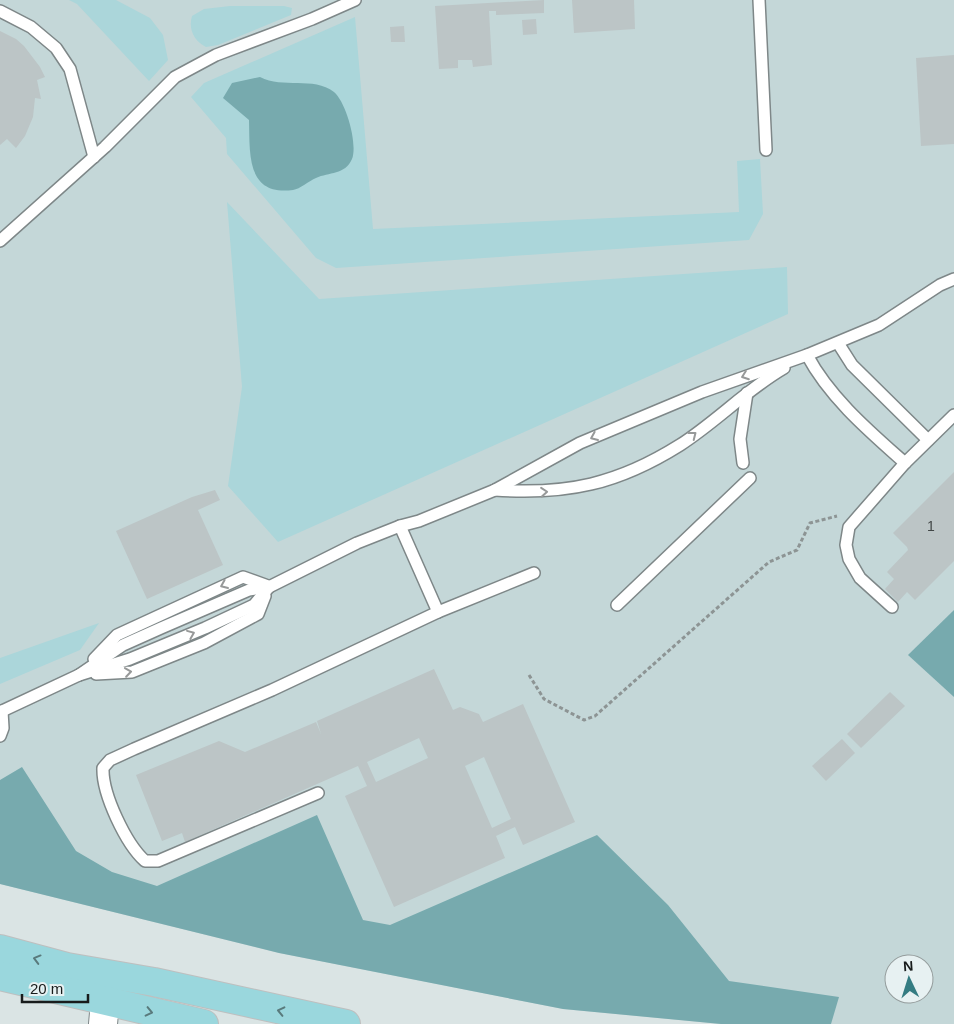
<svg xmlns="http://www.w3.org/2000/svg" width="954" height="1024" font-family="Helvetica,sans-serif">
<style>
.built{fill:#c4d7d8;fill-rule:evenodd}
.green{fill:#abd6da}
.forest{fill:#77aaae}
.building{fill:#bcc5c6;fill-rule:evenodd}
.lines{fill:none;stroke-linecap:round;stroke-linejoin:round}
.service-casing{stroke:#7e8788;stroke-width:14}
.tertiary-casing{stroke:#7e8788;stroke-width:30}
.primary-casing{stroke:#bebfbf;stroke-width:30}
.path{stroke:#8d9494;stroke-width:3;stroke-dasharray:4 2.5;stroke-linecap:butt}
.service{stroke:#fff;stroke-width:11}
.tertiary{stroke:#fff;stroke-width:28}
.primary{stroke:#9ad7dd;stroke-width:28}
.oneway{stroke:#979999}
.oneway2{stroke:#597a7c}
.labels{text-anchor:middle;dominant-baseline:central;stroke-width:4.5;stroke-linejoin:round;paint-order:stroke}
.number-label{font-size:14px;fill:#414646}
</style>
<rect width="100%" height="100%" fill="#dae4e4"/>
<path class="built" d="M 0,0 L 954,0 L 954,1024 L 721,1024 L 563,1009 L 279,953 L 0,884 ZM 894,964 L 924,964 L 924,994 L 894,994 Z"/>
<g class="green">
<path d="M 69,0 L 116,0 L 150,18 L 163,35 L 168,60 L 149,81 L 77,4 Z"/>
<path d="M 230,6 L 284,6 L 292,8 L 291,15 L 218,45 L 206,47 C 194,41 188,29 192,16 L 204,9 Z"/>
<path d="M 355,17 L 373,229 L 739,212 L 737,161 L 760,159 L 763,214 L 749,240 L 336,268 L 316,258 L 227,154 L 226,138 L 191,97 L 204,83 Z"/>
<path d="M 227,202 L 319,299 L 787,267 L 788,314 L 278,542 L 228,486 L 242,387 Z"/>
<path d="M 99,623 L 80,650 L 0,684 L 0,658 Z"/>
</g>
<g class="forest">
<path d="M 260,77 C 283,89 313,76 334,92 C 346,102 358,144 352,159 C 345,175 329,172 316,178 C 309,181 300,189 293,190 C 246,196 250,154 249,120 L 223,98 L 232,83 Z"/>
<path d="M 954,610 L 954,697 L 908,655 Z"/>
<path d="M 22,767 L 76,851 L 112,872 L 157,886 L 317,815 L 363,920 L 390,925 L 597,835 L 668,905 L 729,981 L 839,997 L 831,1024 L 721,1024 L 563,1009 L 279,953 L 0,884 L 0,780 Z"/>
</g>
<g class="building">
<path d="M 544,0 L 544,13 L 496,15 L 496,11 L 489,11 L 492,65 L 473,67 L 472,60 L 458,60 L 458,68 L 439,69 L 435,6 Z"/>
<path d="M 572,0 L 634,0 L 635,29 L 574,33 Z"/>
<path d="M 536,19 L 537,34 L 523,35 L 522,20 Z"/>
<path d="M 404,26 L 405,42 L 391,42 L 390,27 Z"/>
<path d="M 0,31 L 16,39 L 24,46 L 40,67 L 45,77 L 37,80 L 41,99 L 35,98 L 33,117 L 25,136 L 16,148 L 7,139 L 0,145 Z"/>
<path d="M 954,55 L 954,144 L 921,146 L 916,58 Z"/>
<path d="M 954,472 L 954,561 L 915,600 L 907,592 L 898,602 L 885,589 L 894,579 L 887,572 L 908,550 L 907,547 L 893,533 Z"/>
<path d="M 215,490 L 220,500 L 198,510 L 223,565 L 147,599 L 116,531 L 192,497 Z"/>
<path d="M 434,669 L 453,710 L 460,707 L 479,714 L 483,722 L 523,704 L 575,822 L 523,845 L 515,827 L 496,836 L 505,858 L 394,907 L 345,796 L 367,786 L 358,766 L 185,842 L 182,833 L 162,841 L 136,775 L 219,741 L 245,752 L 316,722 L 321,734 L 317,721 ZM 419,738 L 428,758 L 376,782 L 367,762 ZM 484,757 L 511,819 L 492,828 L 465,766 Z"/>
<path d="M 890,692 L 905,706 L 861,748 L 847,734 Z"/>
<path d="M 842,739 L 855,753 L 826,781 L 812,766 Z"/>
</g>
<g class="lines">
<g class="service-casing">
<g id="service">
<path d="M 759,0 L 766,150"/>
<path d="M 0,11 L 31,27 L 56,48 L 70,69 L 94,157"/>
<path d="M 0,241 L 105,147 L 175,77 L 216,55 L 312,19 L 355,0"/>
<path d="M 838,343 L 852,365 L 928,440"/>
<path d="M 807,355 C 830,398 869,431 905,463"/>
<path d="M 743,463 L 740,439 L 747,393"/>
<path d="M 495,490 C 567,495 618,484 680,445 C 716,422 746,390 784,368"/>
<path d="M 400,526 L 438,612"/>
<path d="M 617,605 L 750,478"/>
<path d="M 892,607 L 860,578 L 849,559 L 846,545 L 849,527 L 905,463 L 954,415"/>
<path d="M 94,659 L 117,635 L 243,577 L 268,586"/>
<path d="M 96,674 L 132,672 L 204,643 L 258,614 L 265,596"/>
<path d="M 79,675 L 123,645 L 161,628 L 249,590 L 269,587 L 357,543 L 400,526 L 419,521 L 495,490 L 580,443 L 702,392 L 807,355 L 879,325 L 940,285 L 954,279"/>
<path d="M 0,712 L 79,675 L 130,659 L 205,628 L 254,605 L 269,587"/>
<path d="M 0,736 L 3,728 L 2,711"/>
<path d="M 318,793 L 158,861 L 145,861 C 126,844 102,794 103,768 L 110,760 L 134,749 L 272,690 L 438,612 L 534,573"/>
</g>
</g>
<g class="tertiary-casing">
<path id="tertiary" d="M 103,1024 L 105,1002"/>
</g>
<g class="primary-casing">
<g id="primary">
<path d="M 0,949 L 67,967 L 154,982 L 346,1024"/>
<path d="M 0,976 L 204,1024"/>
</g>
</g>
<path class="path" d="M 529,675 L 544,699 L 584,720 L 595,716 L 769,562 L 797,550 L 810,523 L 837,516"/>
<use href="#service" class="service"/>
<use href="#tertiary" class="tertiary"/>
<use href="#primary" class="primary"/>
</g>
<defs><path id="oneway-chevron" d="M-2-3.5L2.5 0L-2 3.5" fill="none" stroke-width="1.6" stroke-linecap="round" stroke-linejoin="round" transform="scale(1.25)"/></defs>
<g class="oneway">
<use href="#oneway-chevron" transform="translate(745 376) rotate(160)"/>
<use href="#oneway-chevron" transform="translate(693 435) rotate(-38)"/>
<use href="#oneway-chevron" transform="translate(594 437) rotate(157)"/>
<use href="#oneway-chevron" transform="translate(544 492) rotate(-5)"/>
<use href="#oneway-chevron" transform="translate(224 585) rotate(157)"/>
<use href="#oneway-chevron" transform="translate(191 634) rotate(-22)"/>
<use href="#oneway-chevron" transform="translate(128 672) rotate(-8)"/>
</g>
<g class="oneway2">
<use href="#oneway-chevron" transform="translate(37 959) rotate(-165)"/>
<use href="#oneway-chevron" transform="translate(281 1011) rotate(-167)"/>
<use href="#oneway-chevron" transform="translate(149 1012) rotate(13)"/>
</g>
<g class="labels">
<g class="number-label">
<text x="931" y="526">1</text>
</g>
</g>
<g transform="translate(909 979) rotate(356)"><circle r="24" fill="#e7f1f2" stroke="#949c9c"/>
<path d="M0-4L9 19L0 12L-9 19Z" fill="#347c82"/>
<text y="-8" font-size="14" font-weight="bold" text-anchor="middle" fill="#181c1c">N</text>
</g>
<path d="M22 994v8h66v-8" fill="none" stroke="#181c1c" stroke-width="2.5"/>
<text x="30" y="994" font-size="15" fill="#181c1c" stroke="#e7f1f2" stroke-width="4" paint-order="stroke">20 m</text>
</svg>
